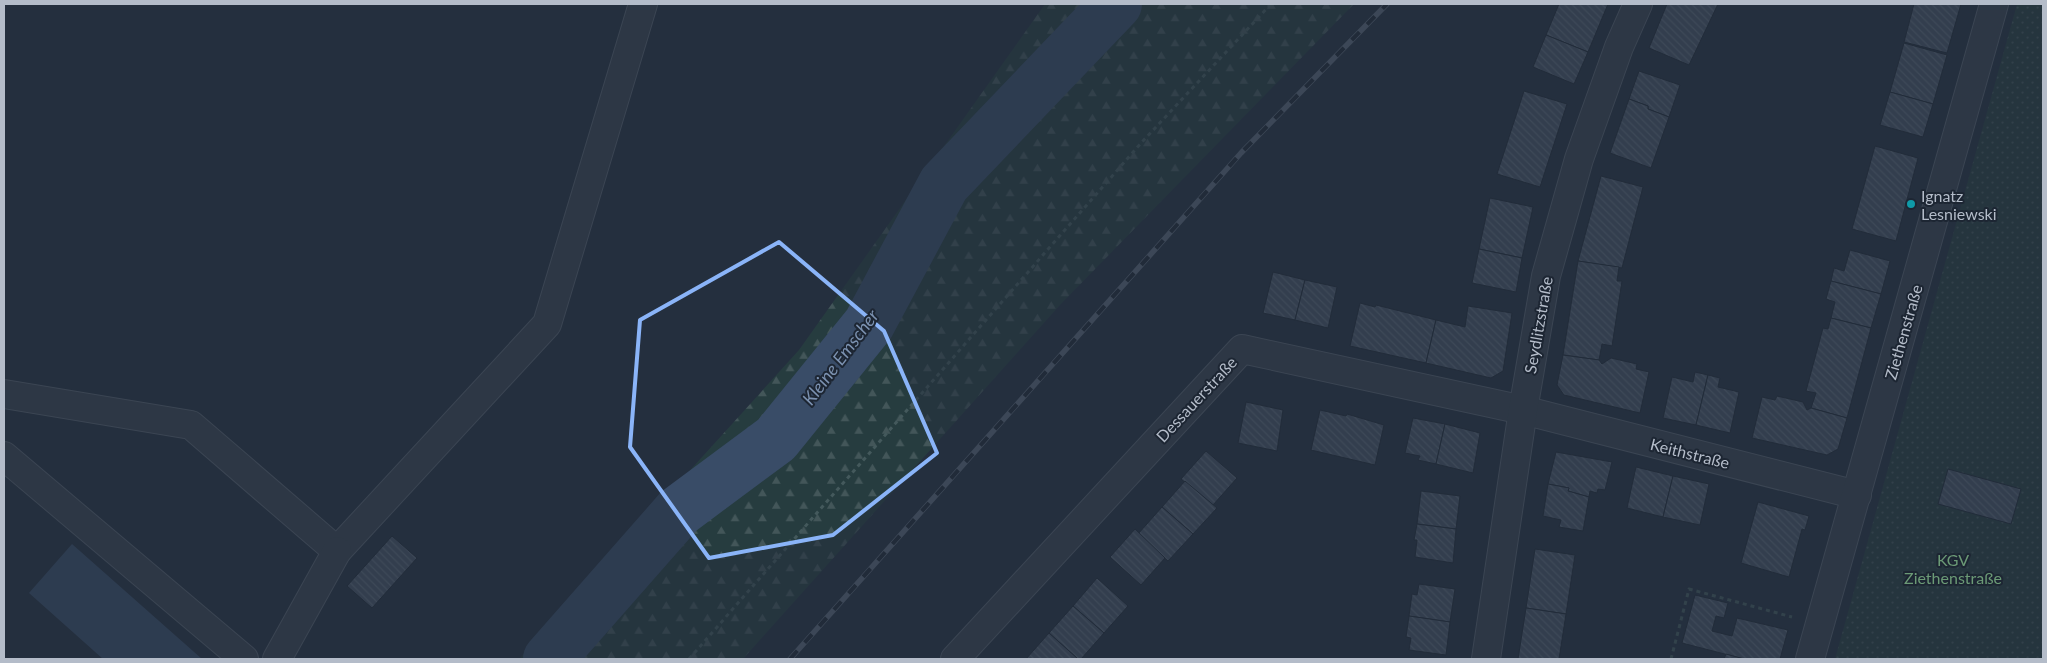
<svg xmlns="http://www.w3.org/2000/svg" width="2047" height="663" font-family="Lato,sans-serif">
<style>
.grass{fill:url(#grass-dots)}
.forest{fill:url(#forest-firs)}
.water{fill:#394c67}
.lines{fill:none;stroke-linecap:round;stroke-linejoin:round}
.river{stroke:#394c67;stroke-width:52}
.building{fill:url(#building-back-hatch);stroke:#1f2835}
.minor-casing{stroke:#565f6c;stroke-width:30}
.path{stroke:#44595c;stroke-width:3;stroke-dasharray:4 4;stroke-linecap:butt}
.minor{stroke:#38414e;stroke-width:28}
.rail-casing{stroke:#5a6575;stroke-width:5.5}
.rail{stroke:#1d2633;stroke-width:4;stroke-dasharray:11;stroke-linecap:butt}
.marked{fill:none;stroke:#8ab4f8;stroke-width:4;stroke-linejoin:round}
.culture-dot{fill:#0f9aa8;stroke:#1d2633;stroke-width:2}
.labels{text-anchor:middle;dominant-baseline:central;stroke-width:4;stroke-linejoin:round;paint-order:stroke}
.poi-label{font-size:16px;fill:#b4bcc9;stroke:#1d2633;text-anchor:start}
.street-label{font-size:16px;fill:#b4bcc9;stroke:#1d2633}
.park-label{font-size:16px;fill:#6b9a76;stroke:#1d2633}
.water-label{font-size:18px;font-style:italic;fill:#7c92b1;stroke:#1d2633}
</style>
<defs>
<pattern id="grass-dots" width="8" height="8" patternUnits="userSpaceOnUse" patternTransform="scale(1.25)"><rect width="8" height="8" fill="#263c3f"/><path d="M2 2h.1M6 6h.1" fill="none" stroke="#435659" stroke-width="1.8" stroke-linecap="round"/></pattern>
<pattern id="forest-firs" width="22" height="20" patternUnits="userSpaceOnUse" patternTransform="scale(1.25)"><rect width="22" height="20" fill="#263c3f"/><path d="M5 1l3.5 6h-7zM16 11l3.5 6h-7z" fill="#435659"/></pattern>
<pattern id="building-back-hatch" width="6" height="6" patternUnits="userSpaceOnUse" patternTransform="scale(1.25)"><rect width="6" height="6" fill="#455162"/><path d="M-1 5l2 2M0 0l6 6M5-1l2 2" fill="none" stroke="#5d6877"/></pattern>
</defs>
<rect width="100%" height="100%" fill="#242f3e"/>
<path class="grass" d="M 2017,4 L 2043,4 L 2043,659 L 1835,659 Z"/>
<path class="forest" d="M 1045,4 L 1354,4 L 1061,304 L 743,659 L 519,659 L 799,350 Z"/>
<path class="water" d="M 72,544 L 202,659 L 103,659 L 29,593 Z"/>
<g class="lines">
<path class="river" d="M 549,659 L 679,511 L 776,439 L 869,324 L 944,184 L 1116,4"/>
</g>
<g class="building">
<path d="M 1559,4 L 1608,4 L 1588,52 L 1546,35 Z"/>
<path d="M 1667,4 L 1718,4 L 1689,65 L 1649,48 Z"/>
<path d="M 1914,4 L 1961,4 L 1947,53 L 1904,42 Z"/>
<path d="M 1546,35 L 1588,52 L 1574,84 L 1533,67 Z"/>
<path d="M 1904,43 L 1947,55 L 1933,104 L 1890,92 Z"/>
<path d="M 1639,71 L 1680,85 L 1669,117 L 1648,109 L 1648,106 L 1629,99 Z"/>
<path d="M 1524,91 L 1567,104 L 1540,187 L 1497,174 Z"/>
<path d="M 1890,92 L 1933,104 L 1923,137 L 1880,125 Z"/>
<path d="M 1629,99 L 1648,106 L 1648,109 L 1669,117 L 1651,168 L 1610,153 Z"/>
<path d="M 1875,146 L 1918,158 L 1896,241 L 1852,229 Z"/>
<path d="M 1601,176 L 1643,187 L 1622,268 L 1578,261 Z"/>
<path d="M 1490,198 L 1533,207 L 1522,258 L 1479,249 Z"/>
<path d="M 1479,249 L 1522,258 L 1516,292 L 1472,283 Z"/>
<path d="M 1850,250 L 1890,261 L 1881,294 L 1831,281 L 1834,268 L 1844,271 Z"/>
<path d="M 1578,261 L 1619,267 L 1617,281 L 1622,281 L 1612,346 L 1602,344 L 1599,360 L 1563,355 Z"/>
<path d="M 1273,272 L 1305,280 L 1295,320 L 1263,313 Z"/>
<path d="M 1305,280 L 1337,287 L 1328,328 L 1295,320 Z"/>
<path d="M 1831,281 L 1881,294 L 1871,328 L 1831,318 L 1835,302 L 1826,299 Z"/>
<path d="M 1360,303 L 1375,307 L 1376,305 L 1436,320 L 1426,363 L 1350,346 Z"/>
<path d="M 1468,306 L 1512,313 L 1503,371 L 1491,378 L 1426,363 L 1436,320 L 1465,327 Z"/>
<path d="M 1831,318 L 1871,328 L 1847,418 L 1811,408 L 1816,393 L 1806,391 L 1823,328 L 1828,329 Z"/>
<path d="M 1563,355 L 1599,360 L 1602,364 L 1611,358 L 1637,364 L 1636,369 L 1649,372 L 1640,413 L 1564,395 L 1557,385 Z"/>
<path d="M 1695,372 L 1708,375 L 1696,425 L 1663,418 L 1672,377 L 1693,382 Z"/>
<path d="M 1708,375 L 1720,378 L 1718,387 L 1739,392 L 1730,433 L 1696,425 Z"/>
<path d="M 1777,396 L 1803,402 L 1807,410 L 1811,408 L 1847,418 L 1838,449 L 1827,455 L 1752,438 L 1762,397 L 1775,400 Z"/>
<path d="M 1246,402 L 1283,410 L 1277,451 L 1238,443 Z"/>
<path d="M 1320,410 L 1346,416 L 1347,414 L 1384,425 L 1375,465 L 1311,450 Z"/>
<path d="M 1413,418 L 1445,424 L 1436,464 L 1418,460 L 1420,456 L 1405,453 Z"/>
<path d="M 1445,424 L 1480,433 L 1473,473 L 1436,464 Z"/>
<path d="M 1206,451 L 1237,478 L 1213,505 L 1181,479 Z"/>
<path d="M 1556,452 L 1612,462 L 1605,490 L 1598,489 L 1597,493 L 1590,491 L 1589,497 L 1568,491 L 1569,488 L 1548,484 Z"/>
<path d="M 1636,467 L 1673,476 L 1663,517 L 1627,508 Z"/>
<path d="M 1948,469 L 2021,489 L 2011,524 L 1938,504 Z"/>
<path d="M 1673,476 L 1709,484 L 1700,525 L 1663,517 Z"/>
<path d="M 1185,481 L 1217,508 L 1193,534 L 1162,507 Z"/>
<path d="M 1548,484 L 1569,488 L 1568,491 L 1589,497 L 1583,531 L 1559,527 L 1561,520 L 1543,516 Z"/>
<path d="M 1421,491 L 1460,496 L 1456,529 L 1417,524 Z"/>
<path d="M 1758,502 L 1809,516 L 1805,530 L 1802,529 L 1789,577 L 1741,563 Z"/>
<path d="M 1162,507 L 1193,534 L 1168,561 L 1138,534 Z"/>
<path d="M 1417,524 L 1456,529 L 1453,563 L 1415,557 L 1417,540 L 1414,540 Z"/>
<path d="M 1135,529 L 1165,558 L 1141,585 L 1110,557 Z"/>
<path d="M 392,536 L 417,558 L 372,608 L 347,586 Z"/>
<path d="M 1535,549 L 1575,555 L 1566,614 L 1526,608 Z"/>
<path d="M 1097,578 L 1128,606 L 1104,633 L 1073,606 Z"/>
<path d="M 1419,584 L 1455,589 L 1450,622 L 1409,616 L 1412,594 L 1417,595 Z"/>
<path d="M 1695,595 L 1728,603 L 1724,618 L 1716,616 L 1712,631 L 1732,636 L 1737,618 L 1788,630 L 1780,659 L 1744,659 L 1682,643 Z"/>
<path d="M 1073,606 L 1104,633 L 1081,659 L 1078,659 L 1049,633 Z"/>
<path d="M 1526,608 L 1566,614 L 1559,659 L 1518,659 Z"/>
<path d="M 1409,616 L 1450,622 L 1446,655 L 1409,650 L 1411,638 L 1406,637 Z"/>
<path d="M 1049,633 L 1078,659 L 1026,659 Z"/>
<path d="M 1726,654 L 1744,659 L 1724,659 Z"/>
</g>
<g class="lines">
<g class="minor-casing">
<g id="minor">
<path d="M 4,394 L 191,425 L 337,551 L 547,324 L 643,4"/>
<path d="M 4,456 L 244,659"/>
<path d="M 277,659 L 337,551"/>
<path d="M 955,659 L 1242,349 L 1523,410 L 1857,495"/>
<path d="M 1486,659 L 1523,410 L 1546,276 L 1579,159 L 1619,47 L 1638,4"/>
<path d="M 1810,659 L 1994,4"/>
</g>
</g>
<g class="path">
<path d="M 689,659 L 1142,142 L 1271,4"/>
<path d="M 1671,659 L 1689,589 L 1792,617"/>
</g>
<use href="#minor" class="minor"/>
<g class="rail-casing">
<path id="rail" d="M 790,659 L 1241,153 L 1387,4"/>
</g>
<use href="#rail" class="rail"/>
</g>
<path d="M0 0H2047V663H0ZM 779,242 L 884,331 L 937,453 L 833,535 L 709,558 L 630,447 L 640,320 Z" fill="#242f3e" fill-opacity=".55" fill-rule="evenodd"/>
<path class="marked" d="M 779,242 L 884,331 L 937,453 L 833,535 L 709,558 L 630,447 L 640,320 Z"/>
<circle class="culture-dot" cx="1911" cy="204" r="5"/>
<g class="labels">
<g class="poi-label">
<text x="1921" y="195">Ignatz<tspan x="1921" dy="18">Lesniewski</tspan></text>
</g>
<g class="street-label">
<text transform="translate(1538 325) rotate(-80)">Seydlitzstraße</text>
<text transform="translate(1903 332) rotate(-74)">Ziethenstraße</text>
<text transform="translate(1196 399) rotate(-47)">Dessauerstraße</text>
<text transform="translate(1690 453) rotate(14)">Keithstraße</text>
</g>
<g class="park-label">
<text x="1953" y="559">KGV<tspan x="1953" dy="18">Ziethenstraße</tspan></text>
</g>
<g class="water-label">
<text transform="translate(840 357) rotate(-53)">Kleine Emscher</text>
</g>
</g>
<rect width="2047" height="663" fill="none" stroke="#b4bcc9" stroke-width="10"/>
</svg>
